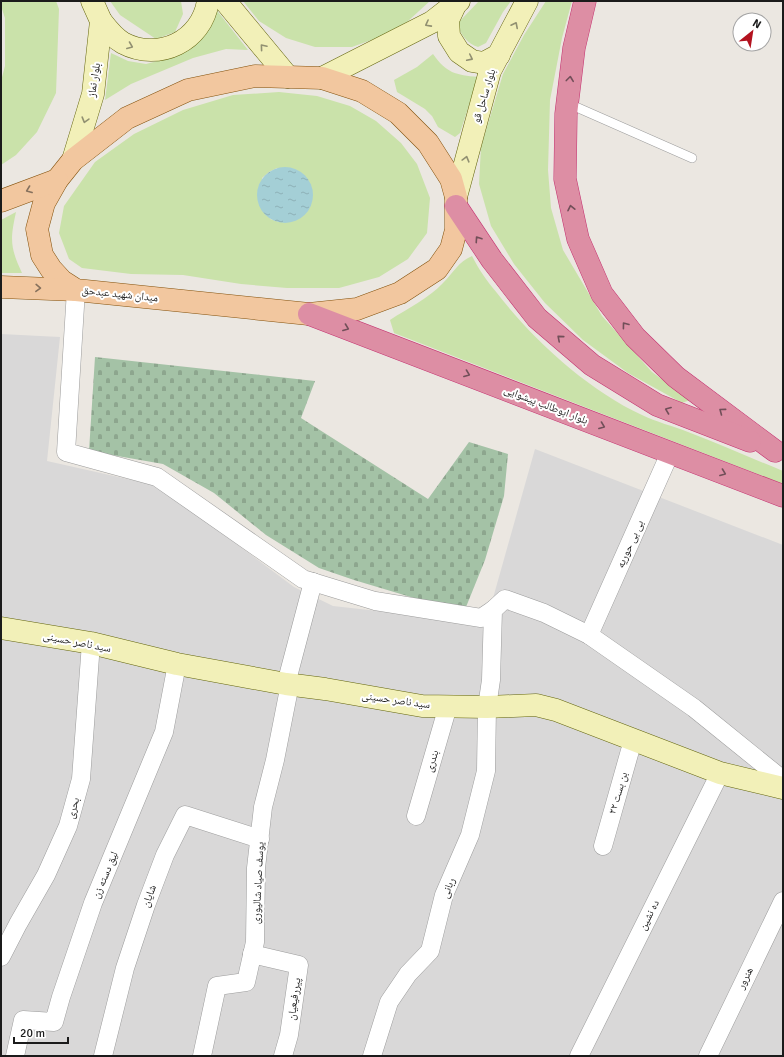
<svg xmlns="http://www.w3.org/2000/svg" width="784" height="1057" font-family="Signika,'Noto Naskh Arabic',sans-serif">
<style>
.residential{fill:#d9d8d8}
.grass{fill:#cae2aa;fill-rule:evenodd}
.cemetery{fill:url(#cemetery-stones)}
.water{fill:url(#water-ripples)}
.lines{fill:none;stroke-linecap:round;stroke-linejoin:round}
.lane-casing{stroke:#9c9c9c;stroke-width:10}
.street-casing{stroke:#9c9c9c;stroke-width:19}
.secondary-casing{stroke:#63650e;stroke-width:23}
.primary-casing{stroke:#84520d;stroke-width:23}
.highway-casing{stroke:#c43371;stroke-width:23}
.lane{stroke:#fff;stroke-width:9}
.street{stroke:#fff;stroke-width:18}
.secondary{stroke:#f2f0b8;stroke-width:22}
.primary{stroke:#f2c79f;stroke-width:22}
.highway{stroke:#dd8ea4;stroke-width:22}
.oneway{stroke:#919071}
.oneway2{stroke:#724f59}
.oneway3{stroke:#86715d}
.labels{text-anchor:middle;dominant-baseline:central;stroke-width:4;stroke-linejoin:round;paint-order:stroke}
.street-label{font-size:11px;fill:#1b1b1b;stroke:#fff}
</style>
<defs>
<pattern id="cemetery-stones" width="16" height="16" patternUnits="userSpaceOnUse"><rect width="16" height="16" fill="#a4c2a6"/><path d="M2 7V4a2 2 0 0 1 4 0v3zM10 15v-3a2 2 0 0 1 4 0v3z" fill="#8da68e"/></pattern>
<pattern id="water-ripples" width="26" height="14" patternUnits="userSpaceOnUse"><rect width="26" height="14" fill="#a4cfd6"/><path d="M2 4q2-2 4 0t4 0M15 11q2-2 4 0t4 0" fill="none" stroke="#8db1b7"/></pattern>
</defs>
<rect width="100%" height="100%" fill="#ebe7e1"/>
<path class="residential" d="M 1,334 L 60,337 L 47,461 L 172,489 L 238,545 L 294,587 L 333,606 L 486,623 L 535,449 L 783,545 L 783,1056 L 1,1056 Z"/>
<g class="grass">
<path d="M 1,1 L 56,1 L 59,9 L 56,93 L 37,132 L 16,155 L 1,165 L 1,81 L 5,66 L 5,18 L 1,6 Z"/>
<path d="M 110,1 L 181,1 L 183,14 L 175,32 L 156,39 L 120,15 Z"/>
<path d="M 243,1 L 430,1 L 407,22 L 377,38 L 352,47 L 315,47 L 286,38 L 259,21 Z"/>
<path d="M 479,1 L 511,1 L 503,12 L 486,43 L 478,47 C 467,44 461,34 457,24 Z"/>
<path d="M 546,1 L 572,1 L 562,38 L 550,100 L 548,170 L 551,208 L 563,250 L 602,316 L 652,372 L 690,400 L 682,403 L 628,373 L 583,340 L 545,303 L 514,264 L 491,226 L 479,184 L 481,147 L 503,74 L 524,35 Z"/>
<path d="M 215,8 L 248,50 L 226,49 L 193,58 L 131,84 L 105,100 L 111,53 L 128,61 L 146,64 L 172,57 Z"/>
<path d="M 433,54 C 446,73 456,75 478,77 L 460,133 L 455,137 L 438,127 L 432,116 L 425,109 L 397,92 L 394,80 L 417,67 Z"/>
<path d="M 279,92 L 317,96 L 350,106 L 376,121 L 401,143 L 417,164 L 430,198 L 427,233 L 408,259 L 379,277 L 339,288 L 287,288 L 241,284 L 183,275 L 131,274 L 82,268 L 69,259 L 59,233 L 64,206 L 95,162 L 134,134 L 183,110 L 233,95 ZM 277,168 L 312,199 C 306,219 290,227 270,219 L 262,178 L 269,172 Z"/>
<path d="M 16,212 C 10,240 10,247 22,273 L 1,273 L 1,220 Z"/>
<path d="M 472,256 C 479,270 487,281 497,293 C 533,340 588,390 642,415 C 656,422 673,426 688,432 C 720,444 751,458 783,471 L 783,484 L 394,333 L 390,320 C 408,308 428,299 443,283 C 454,272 458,262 472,256 Z"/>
</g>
<path class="cemetery" d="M 95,357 L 315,381 L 301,418 L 428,499 L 469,442 L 508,454 L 504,496 L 485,560 L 466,607 L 424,601 L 354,580 L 319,568 L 266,535 L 214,493 L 163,464 L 89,451 Z"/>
<circle class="water" cx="285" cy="195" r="28"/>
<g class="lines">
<g class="lane-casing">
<path id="lane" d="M 567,103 L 692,158"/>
</g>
<g class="street-casing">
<g id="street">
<path d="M 76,290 L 66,452 L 157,477 L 303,579 L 375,601 L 481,618 L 493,610"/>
<path d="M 589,635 L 670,453"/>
<path d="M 416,816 L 448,706"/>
<path d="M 603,846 L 633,740"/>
<path d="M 252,954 L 299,965 L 289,1035 L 283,1056"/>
<path d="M 1,957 L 18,924 L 46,875 L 68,826 L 81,779 L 91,643"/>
<path d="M 15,1056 L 23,1020 L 54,1022 L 61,997 L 93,903 L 164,732 L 177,664"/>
<path d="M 103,1056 L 125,968 L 146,905 L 165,855 L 185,815 L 260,839"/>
<path d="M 202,1056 L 217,986 L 246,982 L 255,942 L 256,868 L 263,807 L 275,760 L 288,694 L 286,684 L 313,582"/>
<path d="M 372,1056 L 389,1002 L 408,974 L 430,951 L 444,895 L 470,835 L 486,771 L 487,707 L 491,680 L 493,610 L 505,599 L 544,613 L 589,635 L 694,708 L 783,780"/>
<path d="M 579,1056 L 720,773"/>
<path d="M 708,1056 L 783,901"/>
</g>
</g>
<g class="secondary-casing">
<g id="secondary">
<path d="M 225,1 L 288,77"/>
<path d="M 456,3 L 448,20 L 449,36 L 459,52 L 472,61 L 484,63 L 499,55"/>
<path d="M 101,21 C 108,30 114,38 123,43 C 159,62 202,41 208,1"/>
<path d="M 322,78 L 432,22 L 459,1"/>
<path d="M 73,160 L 93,94 L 101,21 L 92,1"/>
<path d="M 456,197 L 490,71 L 527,1"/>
<path d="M 1,628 L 91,643 L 177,664 L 286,684 L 325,689 L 422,706 L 487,707 L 536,705 L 556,710 L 720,773 L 783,788"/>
</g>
</g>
<g class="primary-casing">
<g id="primary">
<path d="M 255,76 L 322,78 L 362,91 L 398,113 L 428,143 L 451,179 L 456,197 L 456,230 L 451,249 L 437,269 L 400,293 L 357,309 L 309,314 L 76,290 L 62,281 L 51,269 L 42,255 L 37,229 L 44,203 L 57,180 L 73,160 L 127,118 L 188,90 Z"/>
<path d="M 1,201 L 57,180"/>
<path d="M 1,287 L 76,290"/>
</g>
</g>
<g class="highway-casing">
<g id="highway">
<path d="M 585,1 L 574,48 L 566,114 L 565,179 L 578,239 L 602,294 L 635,337 L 676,377 L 775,451"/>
<path d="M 456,206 L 492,260 L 537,318 L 592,365 L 657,405 L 750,441"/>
<path d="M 309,314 L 783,496"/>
</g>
</g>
<use href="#lane" class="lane"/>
<use href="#street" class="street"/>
<use href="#secondary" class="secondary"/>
<use href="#primary" class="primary"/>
<use href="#highway" class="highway"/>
</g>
<defs><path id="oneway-chevron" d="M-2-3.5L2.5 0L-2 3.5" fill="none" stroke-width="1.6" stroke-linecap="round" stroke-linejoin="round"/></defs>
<g class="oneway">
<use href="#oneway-chevron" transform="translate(428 24) rotate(152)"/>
<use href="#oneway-chevron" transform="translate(515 25) rotate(-63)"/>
<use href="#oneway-chevron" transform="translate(130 46) rotate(22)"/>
<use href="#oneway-chevron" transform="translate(263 47) rotate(-130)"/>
<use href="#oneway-chevron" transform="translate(470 58) rotate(26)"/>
<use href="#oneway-chevron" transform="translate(85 120) rotate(106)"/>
<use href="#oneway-chevron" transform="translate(466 159) rotate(-75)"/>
</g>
<g class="oneway2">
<use href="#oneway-chevron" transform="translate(570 79) rotate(-83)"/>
<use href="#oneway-chevron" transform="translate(571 208) rotate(-102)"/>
<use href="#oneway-chevron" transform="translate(478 239) rotate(-124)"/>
<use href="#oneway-chevron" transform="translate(625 325) rotate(-127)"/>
<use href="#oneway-chevron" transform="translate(346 328) rotate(21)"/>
<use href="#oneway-chevron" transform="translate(560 338) rotate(-139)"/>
<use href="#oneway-chevron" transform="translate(467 374) rotate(21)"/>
<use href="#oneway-chevron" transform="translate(668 410) rotate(-159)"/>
<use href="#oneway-chevron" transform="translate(722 411) rotate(-143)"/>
<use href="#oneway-chevron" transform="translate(602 426) rotate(21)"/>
<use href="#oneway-chevron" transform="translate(723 473) rotate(21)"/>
</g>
<g class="oneway3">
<use href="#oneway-chevron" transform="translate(29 190) rotate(159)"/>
<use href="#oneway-chevron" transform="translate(38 288) rotate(2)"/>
</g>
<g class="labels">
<g class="street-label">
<text transform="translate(94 80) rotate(-81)">بلوار نماز</text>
<text transform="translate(484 96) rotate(-73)">بلوار ساحل قو</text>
<text transform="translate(120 294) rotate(6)">میدان شهید عبدحق</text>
<text transform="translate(546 405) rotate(21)">بلوار ابوطالب پیشوایی</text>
<text transform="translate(630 544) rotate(-66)">بی بی حوریه</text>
<text transform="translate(77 642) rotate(11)">سید ناصر حسینی</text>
<text transform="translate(396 700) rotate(8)">سید ناصر حسینی</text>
<text transform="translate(432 761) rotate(-73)">بندری</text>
<text transform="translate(618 793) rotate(-74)">بن بست ۲۲</text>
<text transform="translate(73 808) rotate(-74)">بحری</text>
<text transform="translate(105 875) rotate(-67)">لیق دسته زن</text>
<text transform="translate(258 883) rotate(-87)">یوسف صیاد شالیوری</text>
<text transform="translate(448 888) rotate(-69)">ربانی</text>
<text transform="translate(149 896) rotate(-70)">شایان</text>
<text transform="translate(649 915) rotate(-63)">ده نشین</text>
<text transform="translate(745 978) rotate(-64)">هنرور</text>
<text transform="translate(294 999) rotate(-82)">پیررفیعیان</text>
</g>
</g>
<rect width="784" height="1057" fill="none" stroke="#1b1b1b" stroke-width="4"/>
<g transform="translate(752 32) rotate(30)"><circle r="19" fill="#ffffff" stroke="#a4a4a4"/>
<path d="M0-3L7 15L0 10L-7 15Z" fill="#b3121f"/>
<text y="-6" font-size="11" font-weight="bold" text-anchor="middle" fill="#1b1b1b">N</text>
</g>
<path d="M14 1037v6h54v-6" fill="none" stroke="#1b1b1b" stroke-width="2"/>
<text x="20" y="1037" font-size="12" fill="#1b1b1b" stroke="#ffffff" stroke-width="3" paint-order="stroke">20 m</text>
</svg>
